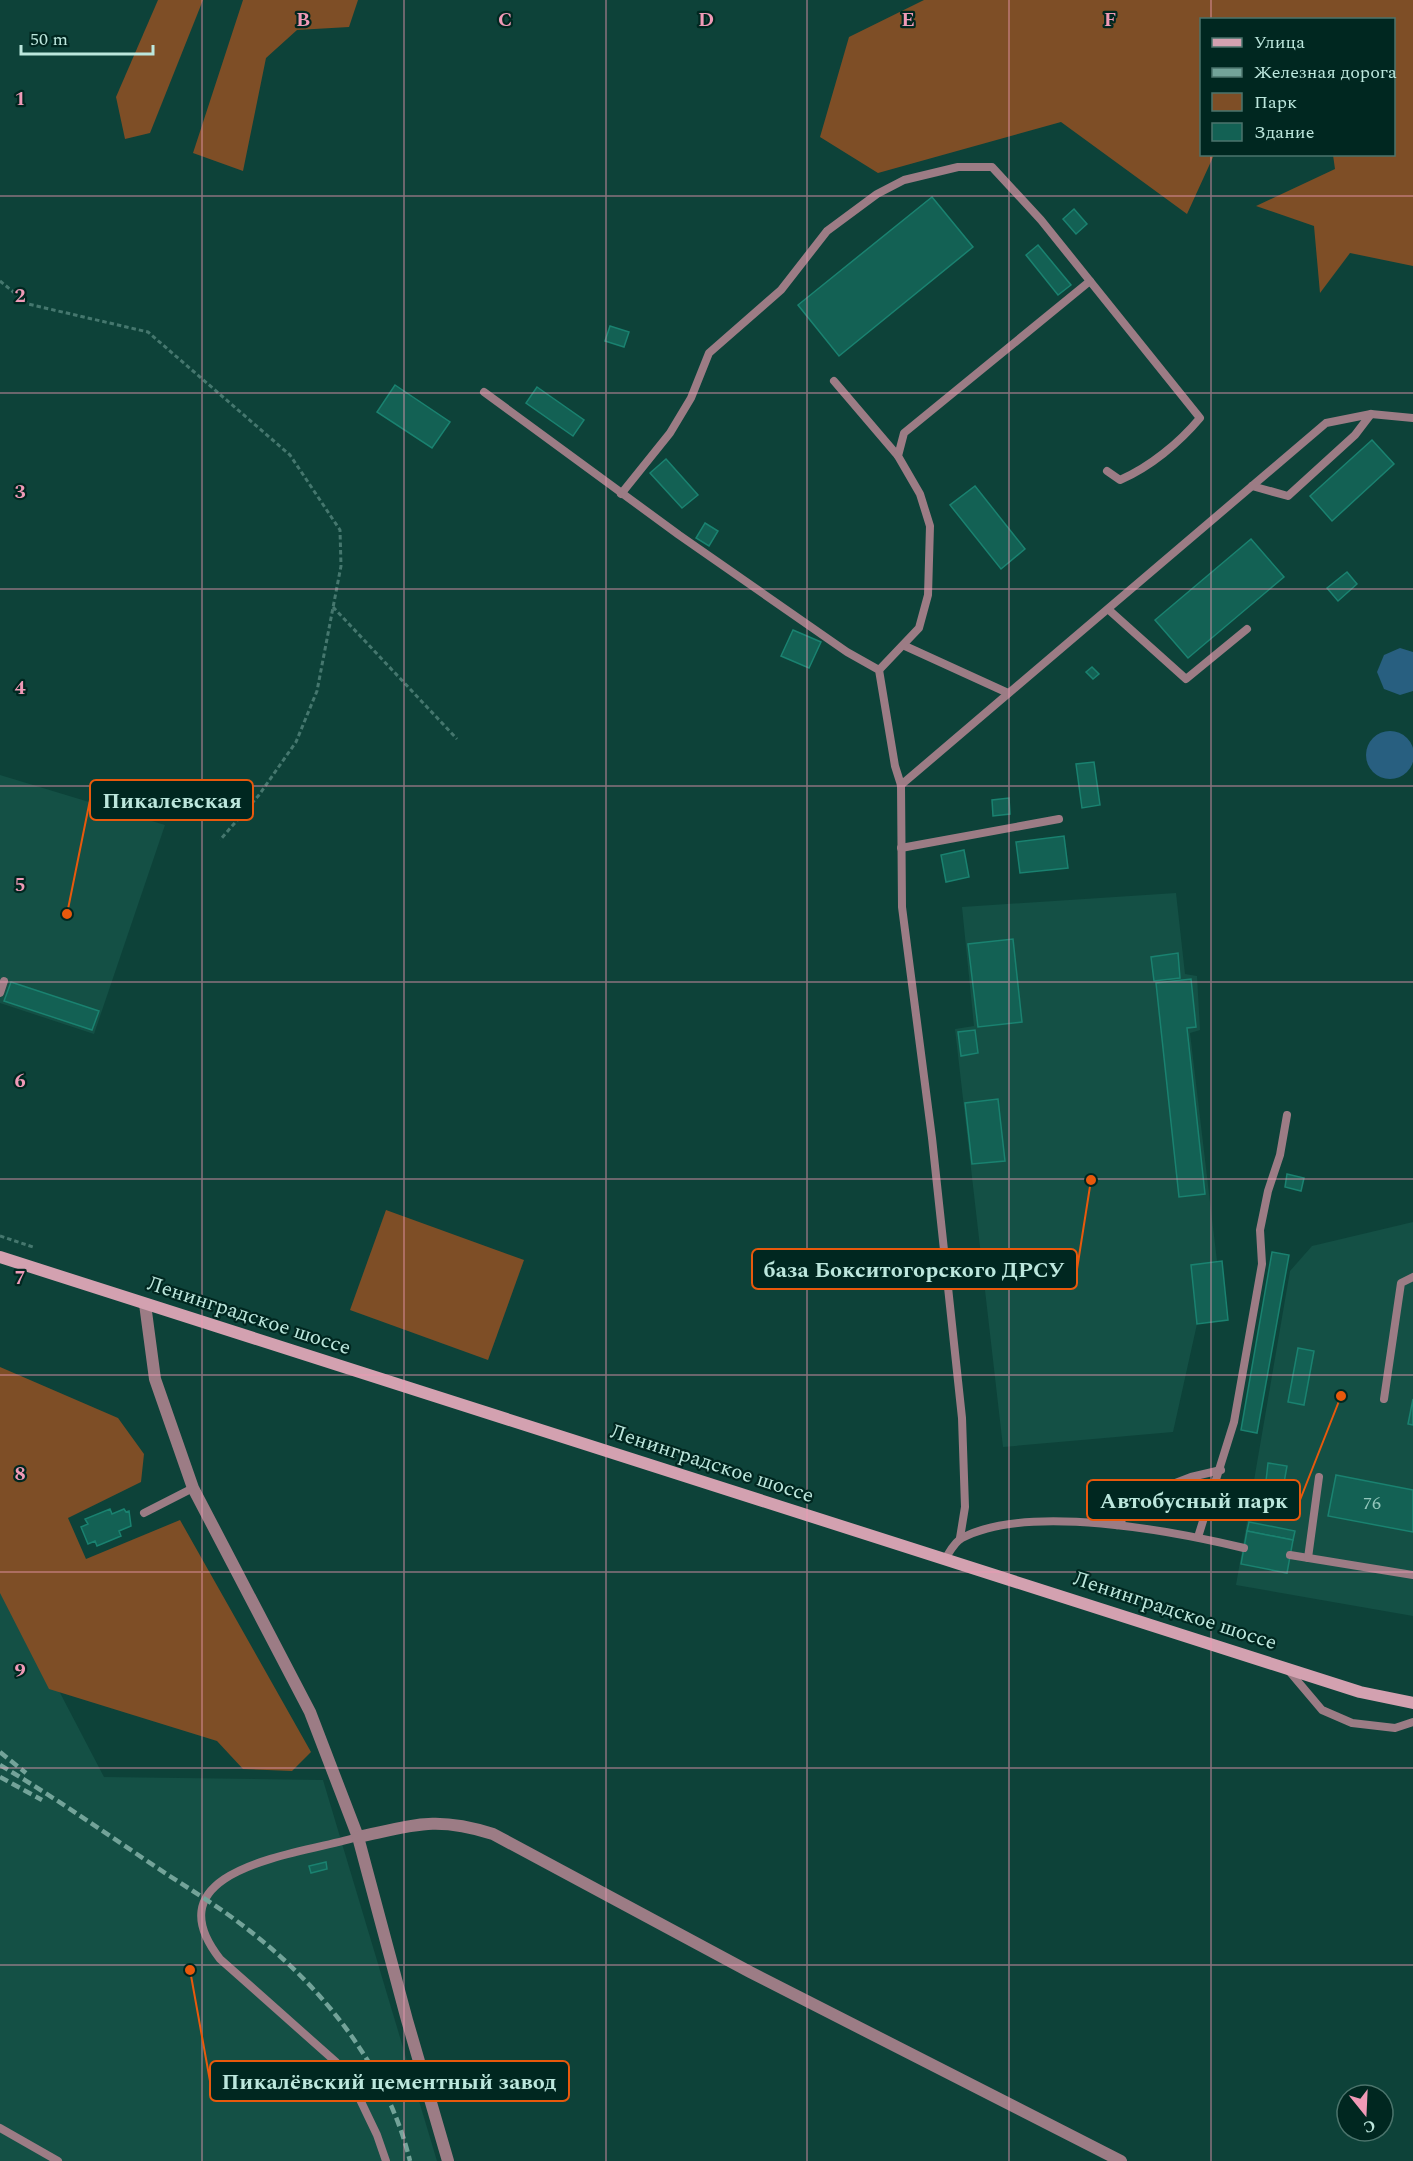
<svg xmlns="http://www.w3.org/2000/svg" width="1413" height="2161" font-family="Spectral,serif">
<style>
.built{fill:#145045}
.green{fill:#7e4e26}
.water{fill:#285f80}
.building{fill:#136154;stroke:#1a8270;stroke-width:1.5}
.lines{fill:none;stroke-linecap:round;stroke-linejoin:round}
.path{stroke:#45776e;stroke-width:3;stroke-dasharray:4.5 3;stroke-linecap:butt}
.service{stroke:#9c7c85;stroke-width:8}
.minor{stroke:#9c7c85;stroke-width:12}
.secondary{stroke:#d3a1b0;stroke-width:12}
.rail{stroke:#73a399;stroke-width:4.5;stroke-dasharray:9 4.5;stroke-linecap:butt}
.grid{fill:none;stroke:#f09ab7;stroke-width:1.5;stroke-opacity:0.55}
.labels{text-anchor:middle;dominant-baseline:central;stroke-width:4.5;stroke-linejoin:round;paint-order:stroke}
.number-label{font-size:18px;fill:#92c6bb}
.street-label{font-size:21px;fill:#bce7dd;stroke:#002720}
.grid-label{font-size:20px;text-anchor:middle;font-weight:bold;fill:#f09ab7;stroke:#002720;stroke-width:4.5;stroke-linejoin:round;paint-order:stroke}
.leader{fill:none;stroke:#e8590c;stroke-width:2}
.callout-dot{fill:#e8590c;stroke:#002720;stroke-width:2}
.callout{fill:#002720;stroke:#e8590c;stroke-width:2}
.callout-label{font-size:22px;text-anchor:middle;font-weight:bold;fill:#bce7dd}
</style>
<rect width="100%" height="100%" fill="#0d4239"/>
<g class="built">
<path d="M 0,775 L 165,825 L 94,1034 L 0,1003 Z"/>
<path d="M 1176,893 L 1185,974 L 1197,976 L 1200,1030 L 1190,1033 L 1217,1261 L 1222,1261 L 1228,1320 L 1197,1324 L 1173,1432 L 1003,1447 L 955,1029 L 974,1026 L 962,907 Z"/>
<path d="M 1413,1222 L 1413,1616 L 1236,1585 L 1290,1271 L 1312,1246 Z"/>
<path d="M 0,1578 L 104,1777 L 323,1780 L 437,2161 L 0,2161 Z"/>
</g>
<g class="green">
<path d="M 158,0 L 203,0 L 150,133 L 125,139 L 116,97 Z"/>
<path d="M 243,0 L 358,0 L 349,27 L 297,30 L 266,58 L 243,171 L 193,153 Z"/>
<path d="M 924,0 L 1413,0 L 1413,266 L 1350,253 L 1320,293 L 1314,226 L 1256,206 L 1335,169 L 1333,155 L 1394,154 L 1394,20 L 1202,20 L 1202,154 L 1214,155 L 1187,214 L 1061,122 L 878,173 L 820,137 L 849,37 Z"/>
<path d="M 386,1210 L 524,1260 L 488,1360 L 350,1310 Z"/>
<path d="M 0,1367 L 118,1418 L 144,1454 L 141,1482 L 68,1518 L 86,1559 L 180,1520 L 311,1752 L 292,1771 L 243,1769 L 217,1741 L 49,1689 L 0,1593 Z"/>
</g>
<g class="water">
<path d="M 1400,648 L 1413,652 L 1413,691 L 1400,695 L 1384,689 L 1377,672 L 1384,655 Z"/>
<circle cx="1390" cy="755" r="24"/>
</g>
<g class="building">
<path d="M 932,197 L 973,247 L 839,356 L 798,305 Z"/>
<path d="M 1074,209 L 1087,224 L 1076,234 L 1063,219 Z"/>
<path d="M 1038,245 L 1071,285 L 1058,295 L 1026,255 Z"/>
<path d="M 610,326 L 629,332 L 624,347 L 605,341 Z"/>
<path d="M 395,385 L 450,422 L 432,448 L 377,412 Z"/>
<path d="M 537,387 L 584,420 L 573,436 L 526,403 Z"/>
<path d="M 1372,440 L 1394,464 L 1332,521 L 1310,496 Z"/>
<path d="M 666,459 L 698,495 L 682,508 L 650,473 Z"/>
<path d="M 975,486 L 1025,549 L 1001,569 L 950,505 Z"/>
<path d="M 705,523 L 718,531 L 709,546 L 696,538 Z"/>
<path d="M 1251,539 L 1284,577 L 1188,658 L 1155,620 Z"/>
<path d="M 1347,572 L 1357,584 L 1338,601 L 1327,588 Z"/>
<path d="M 793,630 L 821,642 L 809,668 L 781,656 Z"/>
<path d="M 1092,667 L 1099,674 L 1093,679 L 1086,672 Z"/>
<path d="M 1094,762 L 1100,805 L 1082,808 L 1076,764 Z"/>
<path d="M 1009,798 L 1010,814 L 993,816 L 992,800 Z"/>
<path d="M 1064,836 L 1068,868 L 1020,873 L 1016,842 Z"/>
<path d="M 964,850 L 969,877 L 946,882 L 941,855 Z"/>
<path d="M 1013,939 L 1022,1022 L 978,1027 L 968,944 Z"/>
<path d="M 1178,953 L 1180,978 L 1154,981 L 1151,957 Z"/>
<path d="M 1191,979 L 1196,1027 L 1187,1028 L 1205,1194 L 1179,1197 L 1156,983 Z"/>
<path d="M 11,982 L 99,1011 L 92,1030 L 4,1001 Z"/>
<path d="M 975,1030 L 978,1053 L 961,1056 L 958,1032 Z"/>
<path d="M 998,1099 L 1005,1161 L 972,1164 L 965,1103 Z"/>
<path d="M 1287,1174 L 1304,1178 L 1301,1191 L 1285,1187 Z"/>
<path d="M 1272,1252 L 1289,1255 L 1257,1433 L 1241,1430 Z"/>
<path d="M 1222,1261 L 1228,1320 L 1197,1324 L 1191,1265 Z"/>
<path d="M 1298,1348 L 1314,1351 L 1304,1405 L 1288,1402 Z"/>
<path d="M 1413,1399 L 1413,1425 L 1408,1424 Z"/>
<path d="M 1268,1463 L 1287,1466 L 1284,1483 L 1266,1481 Z"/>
<path d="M 1336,1475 L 1413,1490 L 1413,1532 L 1328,1516 Z"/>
<path d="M 110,1509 L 112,1514 L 124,1509 L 126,1512 L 129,1511 L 131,1526 L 119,1531 L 121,1536 L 97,1546 L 95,1541 L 88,1544 L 81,1527 L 88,1524 L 85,1519 Z"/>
<path d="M 1249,1522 L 1295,1531 L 1293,1540 L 1247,1531 Z"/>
<path d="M 1247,1531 L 1293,1540 L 1287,1573 L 1241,1564 Z"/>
<path d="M 326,1862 L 327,1869 L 311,1873 L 309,1866 Z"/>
</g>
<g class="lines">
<g class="path">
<path d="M 0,281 L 28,304 L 148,332 L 290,455 L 340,530 L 341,566 L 317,691 L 296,742 L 259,795 L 220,840"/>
<path d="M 333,607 L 457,739"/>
<path d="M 0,1236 L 33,1247"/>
</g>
<g class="service">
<path d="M 834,381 L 898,456"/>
<path d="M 484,392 L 679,535 L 847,652 L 879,670 L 895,766 L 901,785 L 902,907 L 932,1138 L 962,1418 L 965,1507 L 960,1538"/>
<path d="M 1252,486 L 1288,496 L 1355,435 L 1371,414"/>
<path d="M 621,494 L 670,433 L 691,398 L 709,353 L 781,290 L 827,231 L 877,194 L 904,180 L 958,167 L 992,167 L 1041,220 L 1200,418 C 1179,443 1150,467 1120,480 L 1107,471"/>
<path d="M 1109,610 L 1186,679 L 1247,629"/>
<path d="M 905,646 L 1008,693"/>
<path d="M 879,670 L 919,628 L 928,595 L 930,526 L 920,494 L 898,456 L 904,433 L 1090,281"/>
<path d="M 901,785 L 1326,423 L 1371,414 L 1413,418"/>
<path d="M 901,848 L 1059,819"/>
<path d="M 0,993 L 4,981"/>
<path d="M 1384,1399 L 1401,1283 L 1413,1277"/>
<path d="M 144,1513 L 193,1488"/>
<path d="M 1117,1525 L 1144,1495 L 1191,1477 L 1221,1470"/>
<path d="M 1198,1537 L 1234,1422 L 1262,1264 L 1260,1230 L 1268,1191 L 1280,1155 L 1287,1115"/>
<path d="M 1290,1555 L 1413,1575"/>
<path d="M 1308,1558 L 1319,1477"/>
<path d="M 945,1559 C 949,1553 955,1541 962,1538 C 1028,1503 1173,1531 1244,1548"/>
<path d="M 1289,1671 L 1322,1710 L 1352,1723 L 1395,1728 L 1413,1722"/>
<path d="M 358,1837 C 302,1854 148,1867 220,1959 L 336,2062 L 354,2087 L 377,2135 L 386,2161"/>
<path d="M 0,2128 L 58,2161"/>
</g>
<g class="minor">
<path d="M 145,1304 L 155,1379 L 193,1488 L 310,1712 L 358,1837 L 407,2020 L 448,2161"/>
<path d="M 358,1837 C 415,1825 435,1816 493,1834 L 750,1972 L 1121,2161"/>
</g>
<path class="secondary" d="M 0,1257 L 1360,1692 L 1413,1703"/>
<g class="rail">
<path d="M 0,1752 L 26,1773"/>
<path d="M 0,1765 C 54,1797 104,1832 156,1867 C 186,1887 218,1906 246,1928 C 322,1986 387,2067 410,2161"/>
<path d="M 0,1777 L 42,1800"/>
</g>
</g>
<path class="grid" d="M 202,0 L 202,2161M 404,0 L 404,2161M 606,0 L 606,2161M 807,0 L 807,2161M 1009,0 L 1009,2161M 1211,0 L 1211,20M 1211,154 L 1211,2161M 0,196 L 1413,196M 0,393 L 1413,393M 0,589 L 1413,589M 0,786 L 1413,786M 0,982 L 1413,982M 0,1179 L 1413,1179M 0,1375 L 1413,1375M 0,1572 L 1413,1572M 0,1768 L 1413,1768M 0,1965 L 1413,1965"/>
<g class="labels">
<g class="number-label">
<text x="1372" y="1503">76</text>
</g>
<g class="street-label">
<text transform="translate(249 1316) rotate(18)">Ленинградское шоссе</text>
<text transform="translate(712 1464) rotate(18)">Ленинградское шоссе</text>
<text transform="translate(1175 1611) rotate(18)">Ленинградское шоссе</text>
</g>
</g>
<g class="grid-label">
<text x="303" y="26">B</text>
<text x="505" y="26">C</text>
<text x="706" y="26">D</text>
<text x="908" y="26">E</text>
<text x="1110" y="26">F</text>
<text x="20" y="105">1</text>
<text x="20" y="302">2</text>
<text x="20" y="498">3</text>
<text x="20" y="694">4</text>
<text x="20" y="891">5</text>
<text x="20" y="1087">6</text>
<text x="20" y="1284">7</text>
<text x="20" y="1480">8</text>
<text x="20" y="1677">9</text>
</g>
<path class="leader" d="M67 914L90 800M1091 1180L1077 1269M1341 1396L1300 1500M190 1970L210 2081"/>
<g class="callout-dot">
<circle cx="67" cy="914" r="6"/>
<circle cx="1091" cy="1180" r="6"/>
<circle cx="1341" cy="1396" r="6"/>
<circle cx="190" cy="1970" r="6"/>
</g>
<g class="callout">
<rect x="90" y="780" width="163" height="40" rx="6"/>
<rect x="752" y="1249" width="325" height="40" rx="6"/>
<rect x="1087" y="1480" width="213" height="40" rx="6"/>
<rect x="210" y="2061" width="359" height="40" rx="6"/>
</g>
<g class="callout-label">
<text x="172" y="808">Пикалевская</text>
<text x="914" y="1277">база Бокситогорского ДРСУ</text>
<text x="1194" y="1508">Автобусный парк</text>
<text x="389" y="2089">Пикалёвский цементный завод</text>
</g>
<rect x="1200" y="18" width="195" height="138" fill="#002720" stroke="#4b746c" stroke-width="1.5"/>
<rect x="1212" y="38" width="30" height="9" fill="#d3a1b0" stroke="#4b746c" stroke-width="1.5"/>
<text x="1254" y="48" font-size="18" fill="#bce7dd">Улица</text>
<rect x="1212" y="68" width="30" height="9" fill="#73a399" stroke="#4b746c" stroke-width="1.5"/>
<text x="1254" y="78" font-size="18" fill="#bce7dd">Железная дорога</text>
<rect x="1212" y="93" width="30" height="18" fill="#7e4e26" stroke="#4b746c" stroke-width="1.5"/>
<text x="1254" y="108" font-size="18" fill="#bce7dd">Парк</text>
<rect x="1212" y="123" width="30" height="18" fill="#136154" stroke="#4b746c" stroke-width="1.5"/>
<text x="1254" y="138" font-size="18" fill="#bce7dd">Здание</text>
<g transform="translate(1365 2113) rotate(162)"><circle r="28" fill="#002720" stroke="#4b746c" stroke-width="1.5"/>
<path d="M0-4.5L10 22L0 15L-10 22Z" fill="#f09ab7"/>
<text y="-9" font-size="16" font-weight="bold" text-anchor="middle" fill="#bce7dd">С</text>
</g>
<path d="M21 45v9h132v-9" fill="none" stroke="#bce7dd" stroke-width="3"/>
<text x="30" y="45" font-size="18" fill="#bce7dd" stroke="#002720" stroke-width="4.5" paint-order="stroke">50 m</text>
</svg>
